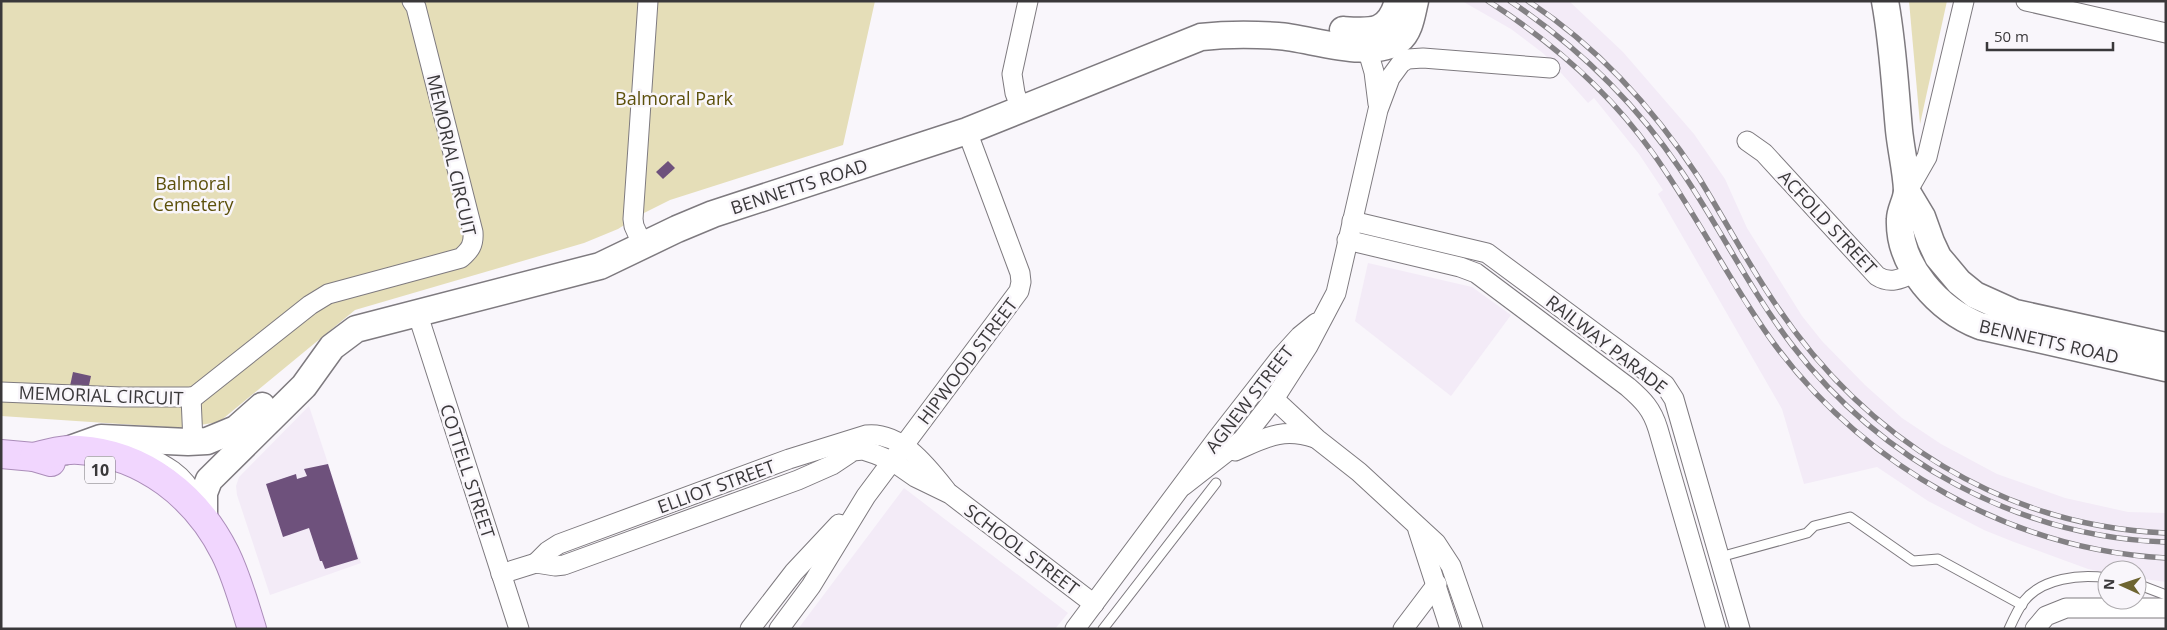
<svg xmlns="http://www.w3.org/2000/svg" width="2167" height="630" font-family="'Open Sans',sans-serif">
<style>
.built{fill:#f3ebf7}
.green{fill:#e5deb8}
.building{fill:#6e517c}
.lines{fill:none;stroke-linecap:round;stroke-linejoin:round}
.lane-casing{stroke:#7e7a7f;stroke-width:11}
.street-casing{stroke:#7e7a7f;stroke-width:21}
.secondary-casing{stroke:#7e7a7f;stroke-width:29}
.primary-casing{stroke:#ab8db9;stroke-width:30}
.lane{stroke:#fff;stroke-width:9}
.street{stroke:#fff;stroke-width:19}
.secondary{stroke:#fff;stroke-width:26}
.primary{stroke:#f1d6fe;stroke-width:28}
.rail-casing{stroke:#838184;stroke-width:5.5}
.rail{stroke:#f9f6fb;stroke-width:4;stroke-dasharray:11;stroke-linecap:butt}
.labels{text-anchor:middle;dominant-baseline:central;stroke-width:5;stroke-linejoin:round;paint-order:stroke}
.shield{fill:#f9f6fb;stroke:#737174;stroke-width:1}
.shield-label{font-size:16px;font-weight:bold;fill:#3a383a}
.park-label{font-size:18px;fill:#5c500b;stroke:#f9f6fb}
.street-label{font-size:18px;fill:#3a383a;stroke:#f9f6fb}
</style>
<rect width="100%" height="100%" fill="#f9f6fb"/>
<g class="built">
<path d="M 1462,1 L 1569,1 L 1623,52 L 1694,134 L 1725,179 L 1747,228 L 1802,316 L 1822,341 L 1865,385 L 1902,418 L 1941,444 L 1997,474 L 2065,498 L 2128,512 L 2166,513 L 2166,582 L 2137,578 L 2137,570 L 2107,570 L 2107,573 L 2088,569 L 2014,542 L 1984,530 L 1928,501 L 1877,467 L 1804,484 L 1782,409 L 1658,194 L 1663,190 L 1639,154 L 1594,98 L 1588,103 L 1544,54 L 1511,29 Z"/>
<path d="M 1368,263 L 1472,287 L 1511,315 L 1451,396 L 1355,321 Z"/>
<path d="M 309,406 L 361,563 L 270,595 L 237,495 L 236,486 L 239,477 Z"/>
<path d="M 904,488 L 1068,613 L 1055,629 L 798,629 Z"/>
</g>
<g class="green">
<path d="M 1,1 L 875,1 L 843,145 L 670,200 L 640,215 L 618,229 L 584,243 L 355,310 L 219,422 L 181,428 L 1,416 Z"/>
<path d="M 1909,1 L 1947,1 L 1920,124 Z"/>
</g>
<g class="building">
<path d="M 668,161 L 675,168 L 663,179 L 656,172 Z"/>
<path d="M 73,372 L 91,376 L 88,390 L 70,386 Z"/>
<path d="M 328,464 L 358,559 L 325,569 L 322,561 L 320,561 L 309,528 L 283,537 L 266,484 L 296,474 L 297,479 L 307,476 L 304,469 Z"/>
</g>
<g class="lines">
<g class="lane-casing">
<g id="lane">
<path d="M 143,449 C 165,459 189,471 198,495"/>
<path d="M 1720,557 L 1807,533 L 1814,526 L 1850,517 L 1913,561 L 1938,559 L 2022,605"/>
<path d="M 2137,584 L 2166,595"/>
<path d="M 1103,629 L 1216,483"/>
<path d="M 2009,629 C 2013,620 2018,609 2024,601 C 2042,578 2080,574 2107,578"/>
</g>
</g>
<g class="street-casing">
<g id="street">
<path d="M 2026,1 L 2166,33"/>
<path d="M 1367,48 L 1374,72 L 1378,104"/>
<path d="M 1021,109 L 1015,93 L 1012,74 L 1028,1"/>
<path d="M 1747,141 L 1764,153 L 1877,276 C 1891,285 1903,278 1916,272"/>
<path d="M 1907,192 L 1927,157 L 1964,1"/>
<path d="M 1352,221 L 1487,253 L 1665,385 L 1674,399 L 1740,629"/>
<path d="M 1347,240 L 1460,267 L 1476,273 L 1628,387 C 1643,400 1652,409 1658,429 L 1716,629"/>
<path d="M 643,246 L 634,226 L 633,219 L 648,1"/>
<path d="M 417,312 L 519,629"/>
<path d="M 1,392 L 122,397 L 194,397 L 310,305 L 328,294 L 461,258 C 470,250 474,245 473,232 L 416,7 L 412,1"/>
<path d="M 191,397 L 193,442"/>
<path d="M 1274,399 L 1317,439 L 1359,472 L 1436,543 L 1451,566 L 1473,629"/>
<path d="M 1235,451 C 1265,438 1282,427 1315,438"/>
<path d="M 1183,486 L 1242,440 L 1274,399 L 1308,346 L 1336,293 L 1378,110 L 1390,78 L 1401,63 L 1408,59 L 1423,58 L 1550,68"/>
<path d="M 1418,530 L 1450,629"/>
<path d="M 536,563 L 548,551 L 559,544 L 789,459 L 866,435 C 900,431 927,466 946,490"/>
<path d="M 501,574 L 536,563 L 555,566 L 564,565 L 798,480 L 832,465 L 853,451 L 863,450 L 875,454 L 892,461 L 915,477 L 950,494 L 1094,604"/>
<path d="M 750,629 L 794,572 L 839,524"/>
<path d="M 779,629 L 811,586 L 866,496 L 1019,291 L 1021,282 L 1020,273 L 967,131"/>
<path d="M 1075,629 L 1216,440 L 1280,358 L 1300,336 L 1316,323"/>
<path d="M 1403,629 L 1437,584"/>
<path d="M 2035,629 L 2046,616 L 2066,608 L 2166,608"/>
</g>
</g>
<g class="secondary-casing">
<g id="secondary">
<path d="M 1885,1 C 1893,44 1895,87 1899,130 C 1901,150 1906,170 1907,190 C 1907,200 1900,210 1900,219 C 1898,266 1939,310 1980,326 L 2166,368"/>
<path d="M 1343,30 C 1371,32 1389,34 1398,1"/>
<path d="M 1907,192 L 1922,217 L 1931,242 L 1938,257 L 1959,282 L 1975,295 L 2015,313 L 2166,346"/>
<path d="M 65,451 L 101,438 L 188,442 L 207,441 L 236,429 L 262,406"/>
<path d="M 204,519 L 204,493 L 209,480 L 304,386 L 332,347 L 356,329 L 600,266 L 677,229 L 713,214 L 967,131 L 1201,37 C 1227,34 1252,34 1278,36 C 1310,38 1371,61 1399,40 C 1410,32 1412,13 1415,1"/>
</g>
</g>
<g class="primary-casing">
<g id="primary">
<path d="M 1,454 L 34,457 L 51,462"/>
<path d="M 34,457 C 49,453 64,449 79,450 C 144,454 197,497 225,553 C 237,577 244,604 252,629"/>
</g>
</g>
<use href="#lane" class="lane"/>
<use href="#street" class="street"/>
<use href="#secondary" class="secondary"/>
<use href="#primary" class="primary"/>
<g class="rail-casing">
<g id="rail">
<path d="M 1488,1 C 1552,42 1608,90 1652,152 C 1697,214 1730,284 1775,345 C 1866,467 2013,550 2166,558"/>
<path d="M 1510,1 C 1578,47 1634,101 1680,169 C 1719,226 1750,290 1792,345 C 1881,461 2019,537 2166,542"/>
<path d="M 1528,1 C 1598,47 1654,109 1699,178 C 1725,220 1748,264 1776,305 C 1865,438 2003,526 2166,533"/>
</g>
</g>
<use href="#rail" class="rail"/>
</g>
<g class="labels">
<rect class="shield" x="85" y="456.5" width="30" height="27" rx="4"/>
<g class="shield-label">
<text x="100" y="470">10</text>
</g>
<g class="park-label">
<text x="674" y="98">Balmoral Park</text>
<text x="193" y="183">Balmoral<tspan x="193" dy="21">Cemetery</tspan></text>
</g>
<g class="street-label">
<text transform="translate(452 155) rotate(77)">MEMORIAL CIRCUIT</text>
<text transform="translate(799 186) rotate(-18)">BENNETTS ROAD</text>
<text transform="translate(1828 222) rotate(47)">ACFOLD STREET</text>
<text transform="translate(2049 341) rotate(13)">BENNETTS ROAD</text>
<text transform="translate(1607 344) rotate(38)">RAILWAY PARADE</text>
<text transform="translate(967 361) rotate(-53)">HIPWOOD STREET</text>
<text transform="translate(101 395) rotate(2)">MEMORIAL CIRCUIT</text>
<text transform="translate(1249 399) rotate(-52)">AGNEW STREET</text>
<text transform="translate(468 471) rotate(72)">COTTELL STREET</text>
<text transform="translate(716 486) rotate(-20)">ELLIOT STREET</text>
<text transform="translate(1022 549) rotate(37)">SCHOOL STREET</text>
</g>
</g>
<rect width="2167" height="630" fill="none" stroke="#3a383a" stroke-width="5"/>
<g transform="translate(2122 585) rotate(273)"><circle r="24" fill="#f9f6fb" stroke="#adaaae"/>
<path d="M0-4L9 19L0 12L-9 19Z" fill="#6e6531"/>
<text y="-8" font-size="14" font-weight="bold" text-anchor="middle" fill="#3a383a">N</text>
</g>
<path d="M1987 42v8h126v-8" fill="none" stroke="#3a383a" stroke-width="2.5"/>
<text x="1994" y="42" font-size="15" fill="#3a383a" stroke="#f9f6fb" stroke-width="4" paint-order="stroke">50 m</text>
</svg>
